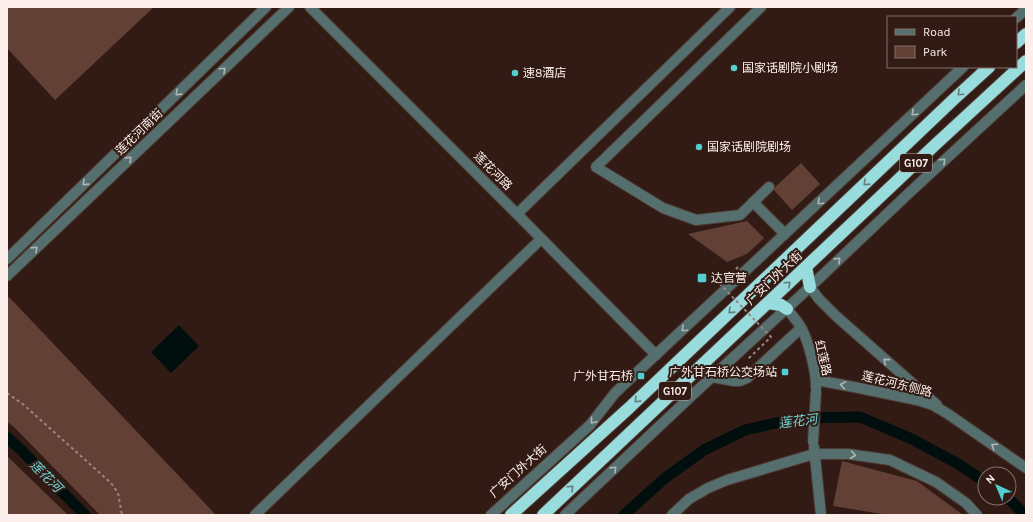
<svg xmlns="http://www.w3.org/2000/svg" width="1033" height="522" font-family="Karla,'Noto Sans SC',sans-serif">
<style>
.green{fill:#624035}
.water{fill:#000e0e}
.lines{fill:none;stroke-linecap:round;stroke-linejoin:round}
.canal{stroke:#000e0e;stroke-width:11}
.minor-casing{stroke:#4e3932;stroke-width:12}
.highway-casing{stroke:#4e3932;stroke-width:14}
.path{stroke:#998781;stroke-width:2;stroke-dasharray:3 3;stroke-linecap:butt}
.minor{stroke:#556f6f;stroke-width:10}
.highway{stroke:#99dcdd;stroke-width:12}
.minor-bridge-casing{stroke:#4e3932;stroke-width:12;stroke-linecap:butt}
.path-bridge{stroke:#998781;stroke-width:2;stroke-dasharray:3 3;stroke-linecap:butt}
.minor-bridge{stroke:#556f6f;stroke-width:10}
.oneway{stroke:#b1b6b4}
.oneway2{stroke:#667c78}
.poi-dot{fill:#52cdd0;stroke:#321b14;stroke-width:1.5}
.labels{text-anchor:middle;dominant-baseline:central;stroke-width:4;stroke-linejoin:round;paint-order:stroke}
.shield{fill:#321b14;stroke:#c0b0ab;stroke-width:1}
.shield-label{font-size:11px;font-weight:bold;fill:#fdf0ec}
.poi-label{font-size:12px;fill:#fdf0ec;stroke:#321b14;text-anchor:start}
.street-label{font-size:12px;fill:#fdf0ec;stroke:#321b14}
.water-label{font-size:13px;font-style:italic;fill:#70d8da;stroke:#321b14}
</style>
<rect width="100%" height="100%" fill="#321b14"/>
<g class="green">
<path d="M 7,7 L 154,7 L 55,100 L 7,48 Z"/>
<path d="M 801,163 L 820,184 L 792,210 L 773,189 Z"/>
<path d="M 747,221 L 764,238 L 747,254 L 727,262 L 688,234 Z"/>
<path d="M 9,297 L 216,515 L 100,515 L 14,427 L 7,422 L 7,298 Z"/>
<path d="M 7,456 L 68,515 L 7,515 Z"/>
<path d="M 842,461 L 917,481 L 963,515 L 888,515 L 833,506 Z"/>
</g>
<path class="water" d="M 179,325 L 199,346 L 171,373 L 151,352 Z"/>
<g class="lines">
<g class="canal">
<path d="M 7,437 L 22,451 L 85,515"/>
<path d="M 1008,498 L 1025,515"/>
<path d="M 624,515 L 665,478 L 704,450 L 745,430 L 799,418 L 860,417 L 912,439 L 960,465 L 985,482"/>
</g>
<g class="minor-casing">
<g id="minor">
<path d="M 310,7 L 517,214 L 656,355"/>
<path d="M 761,7 L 596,167 L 663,208 L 696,220 L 740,215 L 769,187"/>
<path d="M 1016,18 L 1026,9"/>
<path d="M 753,202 L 785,234"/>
<path d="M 517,214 L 730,7"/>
<path d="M 7,259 L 266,7"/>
<path d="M 7,276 L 289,7"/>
<path d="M 810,287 L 819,299 L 836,316 L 937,405"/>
<path d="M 787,309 C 792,315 798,322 802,329 C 809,344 816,370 816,387"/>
<path d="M 702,365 L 712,377 L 734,381 L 740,381 L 747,378 L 801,328"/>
<path d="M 816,380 L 854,387 L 917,400 L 933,405 L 948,414 L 1026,468"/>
<path d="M 814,447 L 821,515"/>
<path d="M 255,515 L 541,239"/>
<path d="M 491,515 L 590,425 L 615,393 L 963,67"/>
<path d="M 565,515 L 701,387 L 810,287 L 909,193 L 1026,85"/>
<path d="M 672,515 L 689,499 L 708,488 L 727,480 L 814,454 L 848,454 L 890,460 L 936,482 L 966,503 L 977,515"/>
</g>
</g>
<g class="highway-casing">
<g id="highway">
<path d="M 1016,43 L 1026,34"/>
<path d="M 806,267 L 810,287"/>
<path d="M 768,303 L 781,305 L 787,309"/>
<path d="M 511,515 L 629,408 L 954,99 L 989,67"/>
<path d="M 543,515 L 936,144 L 1026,61"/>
</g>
</g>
<path class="path" d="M 7,393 L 24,405 L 111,483 L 118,493 L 122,515"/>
<use href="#minor" class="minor"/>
<use href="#highway" class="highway"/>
<g class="minor-bridge-casing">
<path id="minor-bridge" d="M 813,442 L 816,391"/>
</g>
<path class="path-bridge" d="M 738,267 L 720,284 L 771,337 L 748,359"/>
<use href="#minor-bridge" class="minor-bridge"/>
</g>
<defs><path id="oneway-chevron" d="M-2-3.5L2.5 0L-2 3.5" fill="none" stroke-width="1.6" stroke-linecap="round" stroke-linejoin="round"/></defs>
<g class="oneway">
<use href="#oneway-chevron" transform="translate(223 70) rotate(-43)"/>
<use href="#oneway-chevron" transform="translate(178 93) rotate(136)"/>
<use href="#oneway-chevron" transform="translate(914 113) rotate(137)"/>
<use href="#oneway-chevron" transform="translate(129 159) rotate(-44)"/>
<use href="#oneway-chevron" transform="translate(943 161) rotate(-43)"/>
<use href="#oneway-chevron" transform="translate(85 183) rotate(136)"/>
<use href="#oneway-chevron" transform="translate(820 202) rotate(137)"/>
<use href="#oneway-chevron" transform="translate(35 249) rotate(-44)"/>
<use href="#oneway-chevron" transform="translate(838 260) rotate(-44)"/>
<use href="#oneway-chevron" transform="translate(684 329) rotate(137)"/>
<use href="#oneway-chevron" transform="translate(886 361) rotate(-139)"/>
<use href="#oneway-chevron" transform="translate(843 385) rotate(-170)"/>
<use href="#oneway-chevron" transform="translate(593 421) rotate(130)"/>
<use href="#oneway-chevron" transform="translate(994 446) rotate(-146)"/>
<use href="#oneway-chevron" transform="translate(853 455) rotate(7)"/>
<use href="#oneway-chevron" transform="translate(614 469) rotate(-44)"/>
</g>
<g class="oneway2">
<use href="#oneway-chevron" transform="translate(960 93) rotate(138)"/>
<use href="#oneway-chevron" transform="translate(866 183) rotate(136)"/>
<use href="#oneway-chevron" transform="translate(788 284) rotate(-43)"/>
<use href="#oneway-chevron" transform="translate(731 311) rotate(136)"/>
<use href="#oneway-chevron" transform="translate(637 400) rotate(136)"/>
<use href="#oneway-chevron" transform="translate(571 488) rotate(-43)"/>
</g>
<g class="poi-dot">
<circle cx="734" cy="68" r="4"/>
<circle cx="515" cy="73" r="4"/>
<circle cx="699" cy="147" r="4"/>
<rect x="697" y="273" width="10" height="10" rx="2"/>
<rect x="781" y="368" width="8" height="8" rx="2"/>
<rect x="637" y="372" width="8" height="8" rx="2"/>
</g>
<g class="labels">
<g class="shield">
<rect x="900" y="154" width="32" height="18" rx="3"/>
<rect x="659" y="382" width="32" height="18" rx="3"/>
</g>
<g class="shield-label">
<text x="916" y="163">G107</text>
<text x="675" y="391">G107</text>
</g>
<g class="poi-label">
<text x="742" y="68">国家话剧院小剧场</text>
<text x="523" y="73">速8酒店</text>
<text x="707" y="147">国家话剧院剧场</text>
<text x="711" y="278">达官营</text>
<text x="777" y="372" text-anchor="end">广外甘石桥公交场站</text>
<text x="633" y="376" text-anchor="end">广外甘石桥</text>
</g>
<g class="street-label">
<text transform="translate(139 132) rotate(-44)">莲花河南街</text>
<text transform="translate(493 171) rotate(45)">莲花河路</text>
<text transform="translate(774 278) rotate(-43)">广安门外大街</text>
<text transform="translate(823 358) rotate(77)">红莲路</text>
<text transform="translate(897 384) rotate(14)">莲花河东侧路</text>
<text transform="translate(518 471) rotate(-42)">广安门外大街</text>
</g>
<g class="water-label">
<text transform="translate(798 421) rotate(-7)">莲花河</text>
<text transform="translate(46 476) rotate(45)">莲花河</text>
</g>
</g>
<rect width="1033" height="522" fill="none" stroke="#fdf0ec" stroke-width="16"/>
<rect x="887" y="16" width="130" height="52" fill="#321b14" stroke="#83706a"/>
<rect x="895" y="29" width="20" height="6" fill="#556f6f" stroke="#83706a"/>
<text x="923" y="36" font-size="12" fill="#fdf0ec">Road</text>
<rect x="895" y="46" width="20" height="12" fill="#624035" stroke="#83706a"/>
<text x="923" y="56" font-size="12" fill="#fdf0ec">Park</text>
<g transform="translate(997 486) rotate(316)"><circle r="19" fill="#321b14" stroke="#83706a"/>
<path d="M0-3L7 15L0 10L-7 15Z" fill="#52cdd0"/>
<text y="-6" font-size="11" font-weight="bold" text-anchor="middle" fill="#fdf0ec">N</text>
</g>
</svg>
